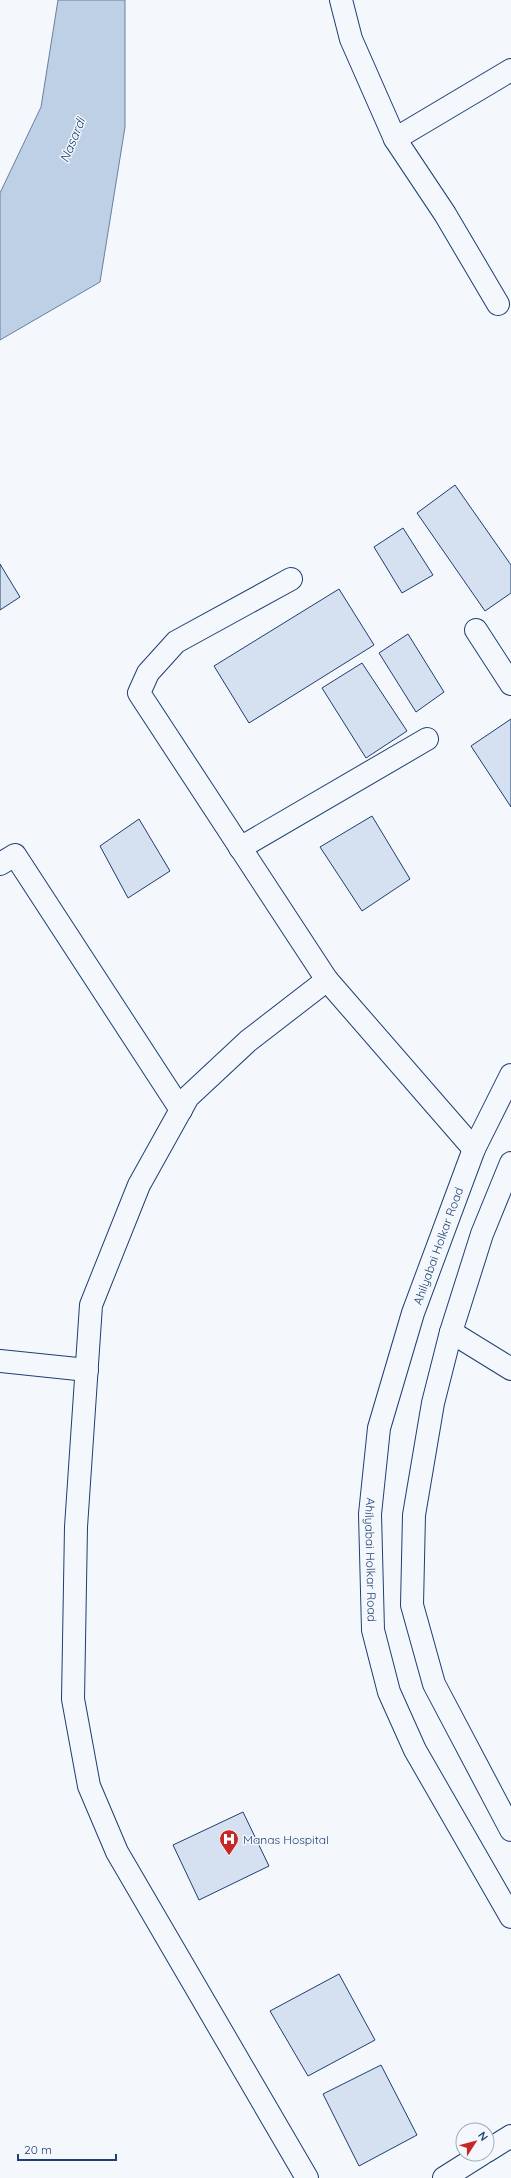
<svg xmlns="http://www.w3.org/2000/svg" width="511" height="2178" font-family="Quicksand,sans-serif">
<style>
.water{fill:#bed0e5;stroke:#687fa3}
.building{fill:#d5e0f0;stroke:#1d3f73}
.lines{fill:none;stroke-linecap:round;stroke-linejoin:round}
.minor-casing{stroke:#1d3f73;stroke-width:24}
.major-casing{stroke:#1d3f73;stroke-width:24}
.minor{stroke:#f4f7fb;stroke-width:22}
.major{stroke:#f4f7fb;stroke-width:22}
.labels{text-anchor:middle;dominant-baseline:central;stroke-width:3;stroke-linejoin:round;paint-order:stroke}
.street-label{font-size:12px;fill:#1d3f73;stroke:#f4f7fb}
.poi-label{font-size:12px;fill:#1d3f73;stroke:#f4f7fb;text-anchor:start}
.water-label{font-size:13px;font-style:italic;fill:#1d3f73;stroke:#f4f7fb}
</style>
<rect width="100%" height="100%" fill="#f4f7fb"/>
<path class="water" d="M 58,0 L 125,0 L 125,127 L 100,282 L 0,340 L 0,193 L 41,107 Z"/>
<g class="building">
<path d="M 455,485 L 511,565 L 511,593 L 485,611 L 417,513 Z"/>
<path d="M 403,528 L 433,575 L 402,593 L 374,547 Z"/>
<path d="M 0,564 L 20,597 L 0,610 Z"/>
<path d="M 339,589 L 374,645 L 249,723 L 214,666 Z"/>
<path d="M 408,634 L 444,692 L 416,712 L 379,653 Z"/>
<path d="M 362,663 L 407,731 L 366,758 L 322,688 Z"/>
<path d="M 511,719 L 511,807 L 471,746 Z"/>
<path d="M 372,816 L 410,879 L 362,911 L 320,847 Z"/>
<path d="M 139,819 L 170,871 L 128,898 L 100,846 Z"/>
<path d="M 243,1812 L 269,1866 L 199,1900 L 173,1845 Z"/>
<path d="M 339,1974 L 375,2040 L 308,2076 L 270,2011 Z"/>
<path d="M 381,2065 L 417,2135 L 359,2166 L 323,2094 Z"/>
</g>
<g class="lines">
<g class="minor-casing">
<g id="minor">
<path d="M 341,0 L 351,39 L 395,139"/>
<path d="M 498,304 L 445,214 L 395,139 L 511,70"/>
<path d="M 291,579 L 176,642 L 148,673 L 139,693 L 327,980 L 474,1149"/>
<path d="M 476,630 L 511,684"/>
<path d="M 240,848 L 427,739"/>
<path d="M 0,864 L 15,855 L 181,1110"/>
<path d="M 451,1332 L 511,1369"/>
<path d="M 0,1361 L 87,1370"/>
<path d="M 487,2151 L 511,2136"/>
<path d="M 307,2178 L 117,1852 L 89,1786 L 73,1699 L 76,1527 L 91,1305 L 139,1185 L 188,1097 L 248,1041 L 327,980"/>
<path d="M 444,2178 L 482,2154"/>
</g>
</g>
<g class="major-casing">
<g id="major">
<path id="s1" d="M 511,1075 L 474,1149 L 413,1313 L 379,1428 L 370,1514 L 373,1630 L 389,1692 L 415,1750 L 511,1917"/>
<path d="M 511,1163 L 482,1234 L 451,1332 L 433,1403 L 414,1515 L 412,1605 L 434,1684 L 511,1830"/>
</g>
</g>
<use href="#minor" class="minor"/>
<use href="#major" class="major"/>
</g>
<defs>
<g id="hospital-pin" transform="scale(1)"><path d="M0 17L-7.5 6A9.5 9.5 0 1 1 7.5 6Z" fill="#c62828" stroke="#f4f7fb"/><path d="M-5-5h3v3.5h4V-5h3V5h-3V1.5h-4V5h-3Z" fill="#fff"/></g>
</defs>
<g fill-rule="evenodd">
<use href="#hospital-pin" x="229" y="1839"/>
</g>
<g class="labels">
<g class="street-label">
<text transform="translate(438 1246) rotate(-70)">Ahilyabai Holkar Road</text>
<text stroke="none"><textPath href="#s1" startOffset="510">Ahilyabai Holkar Road</textPath></text>
</g>
<g class="poi-label">
<text x="243" y="1839">Manas Hospital</text>
</g>
<g class="water-label">
<text transform="translate(72 140) rotate(-68)">Nasardi</text>
</g>
</g>
<g transform="translate(475 2142) rotate(54)"><circle r="19" fill="#f4f7fb" stroke="#9eadc5"/>
<path d="M0-3L7 15L0 10L-7 15Z" fill="#c62828"/>
<text y="-6" font-size="11" font-weight="bold" text-anchor="middle" fill="#1d3f73">N</text>
</g>
<path d="M18 2154v6h98v-6" fill="none" stroke="#1d3f73" stroke-width="2"/>
<text x="24" y="2154" font-size="12" fill="#1d3f73" stroke="#f4f7fb" stroke-width="3" paint-order="stroke">20 m</text>
</svg>
